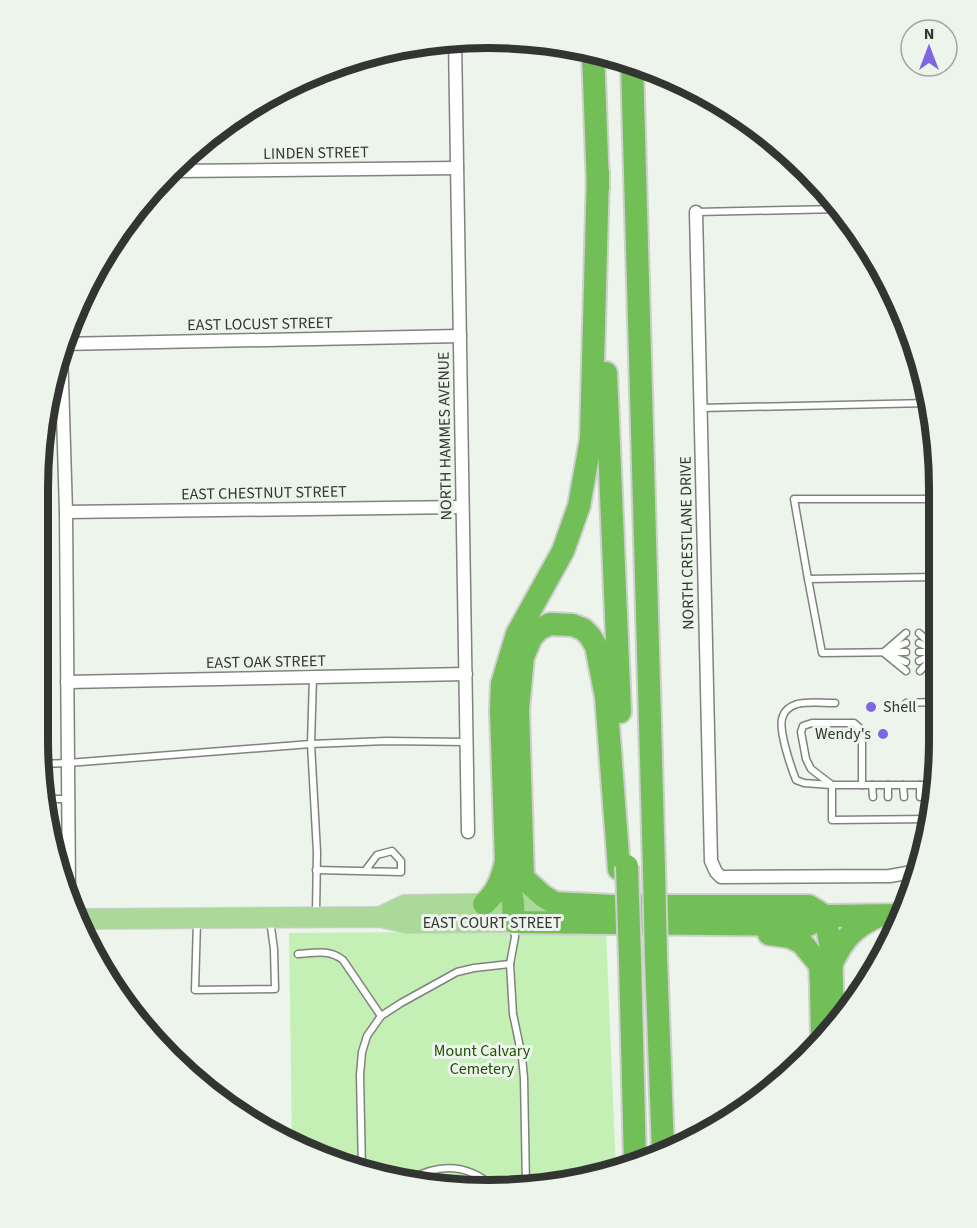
<svg xmlns="http://www.w3.org/2000/svg" width="977" height="1228" font-family="'Source Sans 3',sans-serif">
<style>
.green{fill:#c4efb5}
.lines{fill:none;stroke-linecap:round;stroke-linejoin:round}
.lane-casing{stroke:#7e847c;stroke-width:9}
.street-casing{stroke:#7e847c;stroke-width:15}
.primary-casing{stroke:#cecfce;stroke-width:22}
.highway-casing{stroke:#cecfce;stroke-width:26}
.lane{stroke:#fff;stroke-width:6}
.street{stroke:#fff;stroke-width:12}
.primary{stroke:#aad99a;stroke-width:20}
.highway{stroke:#72bf57;stroke-width:22}
.highway-bridge-casing{stroke:#cecfce;stroke-width:26;stroke-linecap:butt}
.highway-bridge{stroke:#72bf57;stroke-width:22}
.poi-dot{fill:#7e67e2;stroke:#edf4eb;stroke-width:2}
.labels{text-anchor:middle;dominant-baseline:central;stroke-width:6;stroke-linejoin:round;paint-order:stroke}
.street-label{font-size:16px;fill:#323531;stroke:#edf4eb}
.poi-label{font-size:16px;fill:#323531;stroke:#edf4eb;text-anchor:start}
.park-label{font-size:16px;fill:#1d5300;stroke:#edf4eb}
.rim{fill:none;stroke:#323531;stroke-width:8}
</style>
<rect width="100%" height="100%" fill="#edf4eb"/>
<path class="green" d="M 606,931 L 616,1171 L 605,1175 L 488,1190 L 371,1175 L 292,1142 L 289,933 Z"/>
<g class="lines">
<g class="lane-casing">
<g id="lane">
<path d="M 696,212 L 840,209"/>
<path d="M 701,408 L 929,403"/>
<path d="M 936,577 L 808,579 L 794,499 L 938,499"/>
<path d="M 808,579 L 822,653 L 906,652"/>
<path d="M 919,633 L 935,648"/>
<path d="M 919,643 L 932,649"/>
<path d="M 889,650 L 906,643"/>
<path d="M 884,652 L 906,633"/>
<path d="M 919,652 L 935,652"/>
<path d="M 884,653 L 906,671"/>
<path d="M 889,655 L 906,662"/>
<path d="M 919,661 L 932,655"/>
<path d="M 920,671 L 934,656"/>
<path d="M 906,703 L 933,702"/>
<path d="M 41,764 L 68,763 L 311,744 L 313,677"/>
<path d="M 831,785 L 804,783 L 796,780 C 791,767 777,727 783,716 C 785,710 791,706 797,704 C 809,701 823,703 835,703"/>
<path d="M 832,785 L 811,769 L 806,759 L 801,732 L 803,726 L 812,723 L 854,723 L 862,730 L 862,785"/>
<path d="M 872,785 L 873,797"/>
<path d="M 888,785 L 888,797"/>
<path d="M 903,785 L 904,797"/>
<path d="M 920,785 L 920,797"/>
<path d="M 45,799 L 68,799"/>
<path d="M 931,819 L 832,820 L 832,785 L 932,785"/>
<path d="M 316,870 L 401,872 L 401,861 L 392,851 L 377,855 L 365,871"/>
<path d="M 316,914 L 317,852 L 311,744 L 386,741 L 467,742"/>
<path d="M 197,921 L 195,990 L 275,989 L 274,949 L 270,920"/>
<path d="M 514,926 L 515,937 L 510,964 L 513,1014 L 522,1057 L 524,1078 L 526,1186"/>
<path d="M 89,943 L 89,922"/>
<path d="M 298,954 C 315,953 329,949 343,960 L 381,1016"/>
<path d="M 362,1171 L 360,1075 L 362,1052 L 367,1036 L 381,1016 L 401,1003 L 457,972 L 474,968 L 510,964"/>
<path d="M 409,1180 C 441,1162 469,1164 496,1189"/>
</g>
</g>
<g class="street-casing">
<g id="street">
<path d="M 455,41 L 468,832"/>
<path d="M 175,171 L 457,168"/>
<path d="M 696,212 L 711,861 L 716,872 L 721,877 L 890,876 L 918,871"/>
<path d="M 61,344 L 460,336"/>
<path d="M 61,348 L 66,512 L 69,894"/>
<path d="M 66,512 L 462,507"/>
<path d="M 67,682 L 466,674"/>
</g>
</g>
<g class="primary-casing">
<g id="primary">
<path d="M 380,917 L 405,905 L 555,903"/>
<path d="M 79,919 L 380,917 L 407,923 L 514,922"/>
</g>
</g>
<g class="highway-casing">
<g id="highway">
<path d="M 593,51 L 598,187"/>
<path d="M 632,63 L 654,869"/>
<path d="M 598,173 L 591,439 L 579,506 L 563,551 L 517,634 L 502,684 L 501,710 L 506,863 L 513,903 L 514,922 L 808,925 L 825,916 L 903,915"/>
<path d="M 606,373 L 620,712"/>
<path d="M 619,869 L 606,697 L 596,646 L 590,636 L 583,629 L 572,625 L 550,624 L 539,629 L 531,638 L 523,657 L 518,709 L 523,878 L 543,896 L 555,903 L 612,906 L 809,906 L 825,916 L 831,948 L 833,1025"/>
<path d="M 484,904 C 497,892 501,881 505,865"/>
<path d="M 769,934 L 790,937 L 802,943 L 820,965 L 821,985 L 822,1038"/>
<path d="M 656,958 L 663,1151"/>
<path d="M 630,960 L 635,1163"/>
<path d="M 832,963 C 844,938 853,928 878,916"/>
</g>
</g>
<use href="#lane" class="lane"/>
<use href="#street" class="street"/>
<use href="#primary" class="primary"/>
<use href="#highway" class="highway"/>
<g class="highway-bridge-casing">
<g id="highway-bridge">
<path d="M 627,866 L 630,960"/>
<path d="M 654,869 L 656,958"/>
</g>
</g>
<use href="#highway-bridge" class="highway-bridge"/>
</g>
<g class="poi-dot">
<circle cx="871" cy="707" r="6"/>
<circle cx="883" cy="734" r="6"/>
</g>
<g class="labels">
<g class="street-label">
<text transform="translate(316 153) rotate(-1)">LINDEN STREET</text>
<text transform="translate(260 324) rotate(-1)">EAST LOCUST STREET</text>
<text transform="translate(445 436) rotate(-91)">NORTH HAMMES AVENUE</text>
<text transform="translate(264 493) rotate(-1)">EAST CHESTNUT STREET</text>
<text transform="translate(687 543) rotate(-91)">NORTH CRESTLANE DRIVE</text>
<text transform="translate(266 662) rotate(-1)">EAST OAK STREET</text>
<text x="492" y="923">EAST COURT STREET</text>
</g>
<g class="poi-label">
<text x="883" y="707">Shell</text>
<text x="871" y="734" text-anchor="end">Wendy's</text>
</g>
<g class="park-label">
<text x="482" y="1051">Mount Calvary<tspan x="482" dy="18">Cemetery</tspan></text>
</g>
</g>
<path d="M0 0H977V1228H0ZM488 48H489A440 440 0 0 1 929 488V740A440 440 0 0 1 489 1180H488A440 440 0 0 1 48 740V488A440 440 0 0 1 488 48Z" fill="#edf4eb" fill-rule="evenodd"/>
<path class="rim" d="M488 48H489A440 440 0 0 1 929 488V740A440 440 0 0 1 489 1180H488A440 440 0 0 1 48 740V488A440 440 0 0 1 488 48Z"/>
<g transform="translate(929 48)"><circle r="28" fill="#edf4eb" stroke="#a2a8a1" stroke-width="1.5"/>
<path d="M0-4.5L10 22L0 15L-10 22Z" fill="#7e67e2"/>
<text y="-9" font-size="16" font-weight="bold" text-anchor="middle" fill="#323531">N</text>
</g>
</svg>
